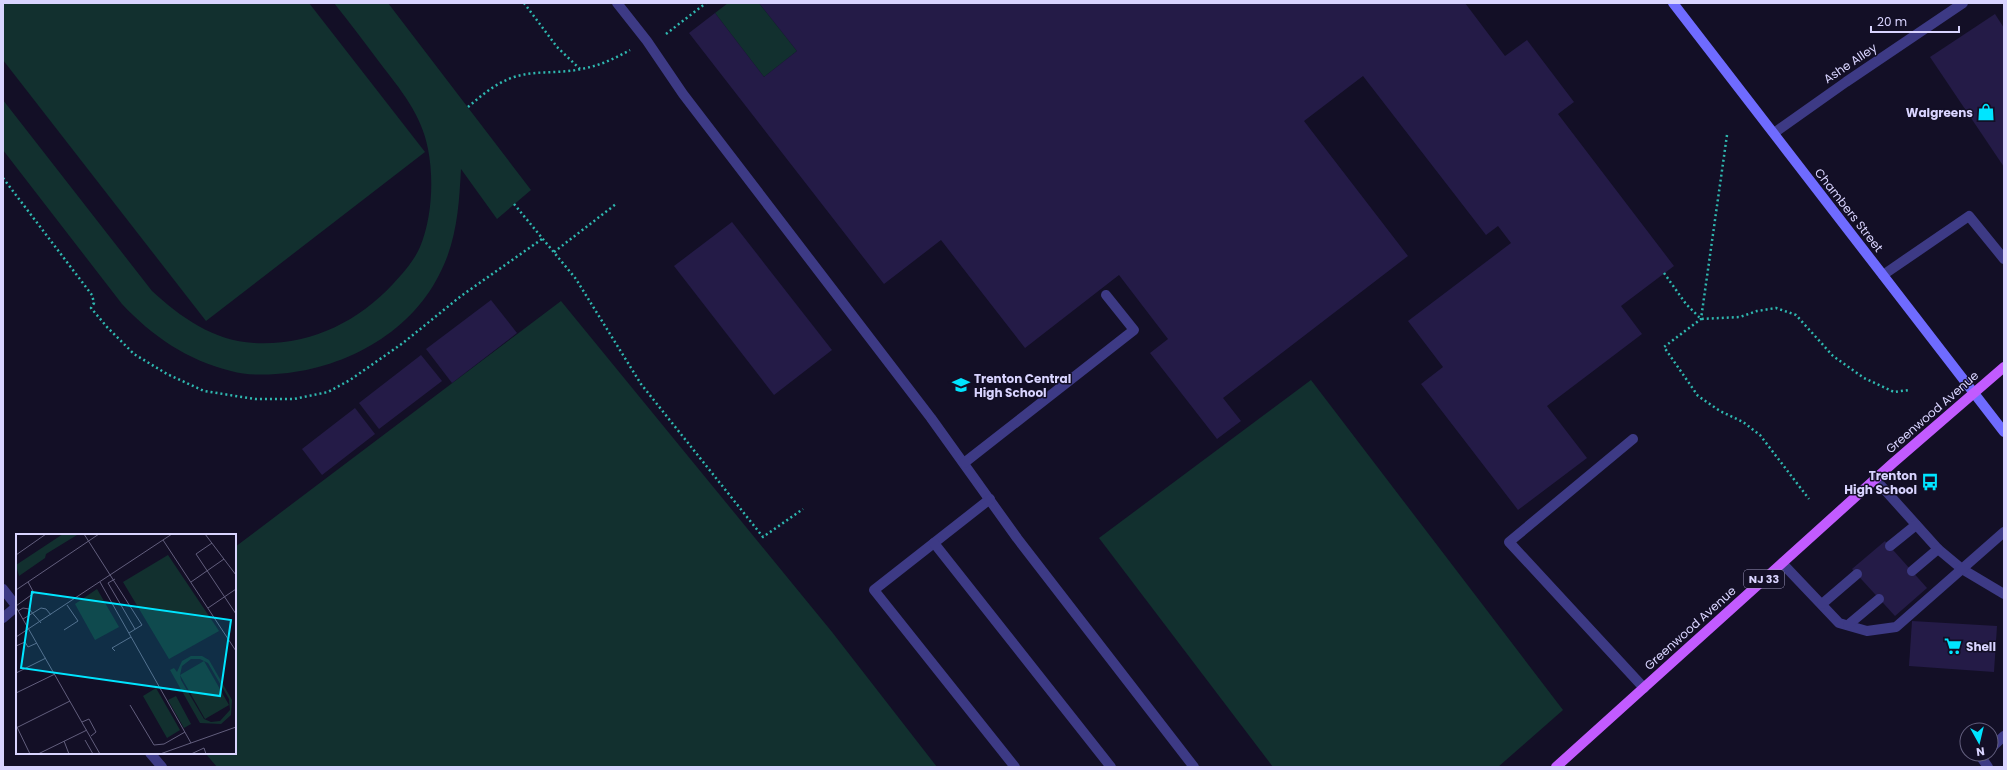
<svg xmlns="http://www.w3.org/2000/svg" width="2007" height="770" font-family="Poppins,sans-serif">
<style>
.green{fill:#12302f}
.building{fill:#241b47}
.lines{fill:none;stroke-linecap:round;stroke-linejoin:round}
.path{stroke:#2fb8b0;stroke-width:2.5;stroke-dasharray:2 3;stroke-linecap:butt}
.lane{stroke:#3d3a85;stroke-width:10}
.street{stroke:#3d3a85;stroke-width:10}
.secondary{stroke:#6f6bff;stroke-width:10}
.primary{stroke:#c25bff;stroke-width:10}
.labels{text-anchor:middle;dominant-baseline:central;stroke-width:3;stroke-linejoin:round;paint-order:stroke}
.shield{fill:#130f26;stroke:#9e99be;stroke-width:1}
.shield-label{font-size:11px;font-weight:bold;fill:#d9d4ff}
.street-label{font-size:12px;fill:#d9d4ff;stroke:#130f26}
.poi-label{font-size:12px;font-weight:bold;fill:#d9d4ff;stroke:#130f26;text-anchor:end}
.inset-road{fill:none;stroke:#625e7d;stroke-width:1}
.view{fill:#00e5ff;fill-opacity:0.15;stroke:#00e5ff;stroke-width:2}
.inset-edge{fill:none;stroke:#d9d4ff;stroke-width:2}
</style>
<rect width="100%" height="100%" fill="#130f26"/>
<g class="green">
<path d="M 3,3 L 309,3 L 425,152 L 206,321 L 3,60 Z"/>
<path d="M 334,3 L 388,3 L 531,190 L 497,219 L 461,169 C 459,206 457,241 439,275 C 409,335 341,370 276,374 C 262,375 245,375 231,371 C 187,360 152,336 122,304 L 3,150 L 3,100 L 152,291 C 180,317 214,341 254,343 C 308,346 357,323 393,284 C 403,273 414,261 420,247 C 432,218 434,179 428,149 C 422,115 400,89 380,63 C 365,43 350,23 334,3 Z"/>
<path d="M 728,3 L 759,3 L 797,51 L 764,77 L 715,13 Z"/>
<path d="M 561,301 L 832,632 L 937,767 L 217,767 L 205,753 L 235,753 L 235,547 Z"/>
<path d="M 1311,380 L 1563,710 L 1498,767 L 1273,767 L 1099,538 Z"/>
</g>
<g class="building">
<path d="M 759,3 L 1465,3 L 1505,56 L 1527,40 L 1574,102 L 1558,114 L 1674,266 L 1621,306 L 1642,334 L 1547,406 L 1587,458 L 1518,510 L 1421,384 L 1443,367 L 1408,321 L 1511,243 L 1498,226 L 1486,235 L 1363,76 L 1304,121 L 1408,256 L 1223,398 L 1241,421 L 1217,439 L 1150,353 L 1168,339 L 1119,275 L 1025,348 L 941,240 L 884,284 L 689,33 L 715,13 L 764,77 L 797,51 Z"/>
<path d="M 1995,14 L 2004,28 L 2004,167 L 1930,57 Z"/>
<path d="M 732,222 L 832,350 L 774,395 L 674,266 Z"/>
<path d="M 491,300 L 517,333 L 452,383 L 426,349 Z"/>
<path d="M 421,355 L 442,381 L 379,429 L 359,403 Z"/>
<path d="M 355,408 L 375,434 L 322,475 L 302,449 Z"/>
<path d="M 1885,541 L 1927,588 L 1895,616 L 1852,569 Z"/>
<path d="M 1912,621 L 1997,626 L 1994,672 L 1909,666 Z"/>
</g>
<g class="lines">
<g class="path">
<path d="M 524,3 L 557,47 L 580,69"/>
<path d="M 666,34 L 706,3"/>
<path d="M 468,107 C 482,95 496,83 514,77 C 536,70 559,74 581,69 C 599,66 614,59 630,50"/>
<path d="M 1727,135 L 1701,319 L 1664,347 L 1698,396 L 1720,411 L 1743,422 L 1760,435 L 1809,499"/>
<path d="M 3,178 L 92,295 L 94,303 L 91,308 L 107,327 L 134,354 L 167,374 L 204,391 L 255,399 L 294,399 L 328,392 L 350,380 L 403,343 L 461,296 L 542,239"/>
<path d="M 514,204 L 576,279 L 641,384 L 763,537 L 803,509"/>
<path d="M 554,252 L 616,204"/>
<path d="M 1664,273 L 1686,304 L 1701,319 L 1740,317 L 1757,311 L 1776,308 L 1796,315 L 1833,356 L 1864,378 L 1894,392 L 1909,390"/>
</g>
<g class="lane">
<path d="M 617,3 L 647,41 L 683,94 L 931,418 L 1017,538 L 1194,767"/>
<path d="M 1774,133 L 1846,82 L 1963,3"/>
<path d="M 1883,275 L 1969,216 L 2004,259"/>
<path d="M 1633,439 L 1509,542 L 1644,688"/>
<path d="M 964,463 L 1134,330 L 1106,295"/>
<path d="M 1875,479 L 1938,549 L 1962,569 L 2004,594"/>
<path d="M 990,499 L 874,590 L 1015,767"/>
<path d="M 934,543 L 1111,767"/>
<path d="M 1890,546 L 1916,525"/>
<path d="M 1782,563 L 1839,623 L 1867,631 L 1896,627 L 2004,532"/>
<path d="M 1912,571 L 1938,549"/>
<path d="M 1822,604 L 1857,574"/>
<path d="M 1848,625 L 1879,599"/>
<path d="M 1991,748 L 2004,736"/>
<path d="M 1984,754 L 1981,757 L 1988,767"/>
</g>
<g class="street">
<path d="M 3,589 L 17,607"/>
<path d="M 3,618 L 17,606"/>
<path d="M 150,753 L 162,767"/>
</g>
<path class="secondary" d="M 1673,3 L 2004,432"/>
<path class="primary" d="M 1556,767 L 1893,463 L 2004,367"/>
</g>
<defs>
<g id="shop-bare" transform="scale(1.38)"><path d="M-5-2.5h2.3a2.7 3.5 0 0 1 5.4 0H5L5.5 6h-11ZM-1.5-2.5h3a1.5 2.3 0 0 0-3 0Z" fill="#00e5ff" stroke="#130f26" stroke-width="2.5" paint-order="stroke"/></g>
<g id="school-bare" transform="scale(1.38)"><path d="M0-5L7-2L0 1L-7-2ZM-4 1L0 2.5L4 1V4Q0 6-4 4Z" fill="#00e5ff" stroke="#130f26" stroke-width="2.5" paint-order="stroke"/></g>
<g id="bus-bare" transform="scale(1.38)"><path d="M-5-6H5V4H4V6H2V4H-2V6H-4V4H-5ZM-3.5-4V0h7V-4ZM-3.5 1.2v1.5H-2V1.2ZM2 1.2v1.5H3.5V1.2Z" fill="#00e5ff" stroke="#130f26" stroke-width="2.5" paint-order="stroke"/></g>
<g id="supermarket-bare" transform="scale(1.38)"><path d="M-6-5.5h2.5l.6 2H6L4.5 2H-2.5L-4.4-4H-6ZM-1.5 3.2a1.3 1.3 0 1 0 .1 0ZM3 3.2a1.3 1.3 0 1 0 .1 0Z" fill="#00e5ff" stroke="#130f26" stroke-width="2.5" paint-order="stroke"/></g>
</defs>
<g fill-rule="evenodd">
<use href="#shop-bare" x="1986" y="112"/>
<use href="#school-bare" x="961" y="385"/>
<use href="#bus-bare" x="1930" y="482"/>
<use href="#supermarket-bare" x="1953" y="646"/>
</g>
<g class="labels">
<rect class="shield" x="1744" y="570" width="40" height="18" rx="3"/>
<g class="shield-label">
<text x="1764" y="579">NJ 33</text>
</g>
<g class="street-label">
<text transform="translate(1850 63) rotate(-34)">Ashe Alley</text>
<text transform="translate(1849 210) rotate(52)">Chambers Street</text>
<text transform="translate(1932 412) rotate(-41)">Greenwood Avenue</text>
<text transform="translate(1690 628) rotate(-42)">Greenwood Avenue</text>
</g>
<g class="poi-label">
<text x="1973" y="112">Walgreens</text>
<text x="974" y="378" text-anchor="start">Trenton Central<tspan x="974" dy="14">High School</tspan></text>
<text x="1917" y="475">Trenton<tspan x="1917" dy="14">High School</tspan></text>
<text x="1966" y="646" text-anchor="start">Shell</text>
</g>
</g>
<g transform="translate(16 534)">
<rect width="220" height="220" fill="#130f26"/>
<path d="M 47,0 L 61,1 L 30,20 L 29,24 L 3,42 L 0,31 ZM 152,21 L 203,97 L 153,125 L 107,48 ZM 81,55 L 103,93 L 79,106 L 59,70 ZM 175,122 L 186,122 L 193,126 L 216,166 L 215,181 L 205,190 L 184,189 L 154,136 L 158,134 L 161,138 L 166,127 ZM 175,125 L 184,125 L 192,129 L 213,165 L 214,176 L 204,187 L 195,188 L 188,185 L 165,146 L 164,141 L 189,185 L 213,171 L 188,127 L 164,141 L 166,132 ZM 140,154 L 164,196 L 151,204 L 127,162 ZM 160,162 L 175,190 L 168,194 L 152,166 Z" fill="#12302f" fill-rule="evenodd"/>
<path class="inset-road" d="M 68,0 L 126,91 L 113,99M 189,0 L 220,41M 147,6 L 220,117M 196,9 L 180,20 L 220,80M 0,21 L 30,0M 99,45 L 92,49 L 119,95M 84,48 L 175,209M 175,48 L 208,25M 0,56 L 83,0M 0,72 L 18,59 L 12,48M 0,73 L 84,220M 192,74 L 220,55M 2,77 L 7,74 L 13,75 L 25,89M 7,85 L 25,74 L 30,75 L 35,81M 48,96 L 62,87 L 51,71M 0,103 L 156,0M 0,112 L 9,108 L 12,113 L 21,109M 99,117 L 96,114 L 115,103M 0,139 L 30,124M 0,159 L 39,140M 114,171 L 138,211 L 148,210 L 169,198M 66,188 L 73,185 L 80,198 L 75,202M 0,191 L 14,220M 0,194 L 54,167M 69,206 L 77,220M 48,207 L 53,220M 22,220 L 71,196M 144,220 L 220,193M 175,220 L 188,214 L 190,220"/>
<path class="view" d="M 16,58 L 215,86 L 204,162 L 5,134 Z"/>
<rect width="220" height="220" class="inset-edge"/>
</g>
<rect width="2007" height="770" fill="none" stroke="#d9d4ff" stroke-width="8"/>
<g transform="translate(1979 742) rotate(172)"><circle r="19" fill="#130f26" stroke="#625e7d"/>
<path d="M0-3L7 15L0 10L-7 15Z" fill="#00e5ff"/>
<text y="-6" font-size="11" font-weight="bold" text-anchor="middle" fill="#d9d4ff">N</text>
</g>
<path d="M1871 26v6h88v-6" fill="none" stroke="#d9d4ff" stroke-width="2"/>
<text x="1877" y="26" font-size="12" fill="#d9d4ff" stroke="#130f26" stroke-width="3" paint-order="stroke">20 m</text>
</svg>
